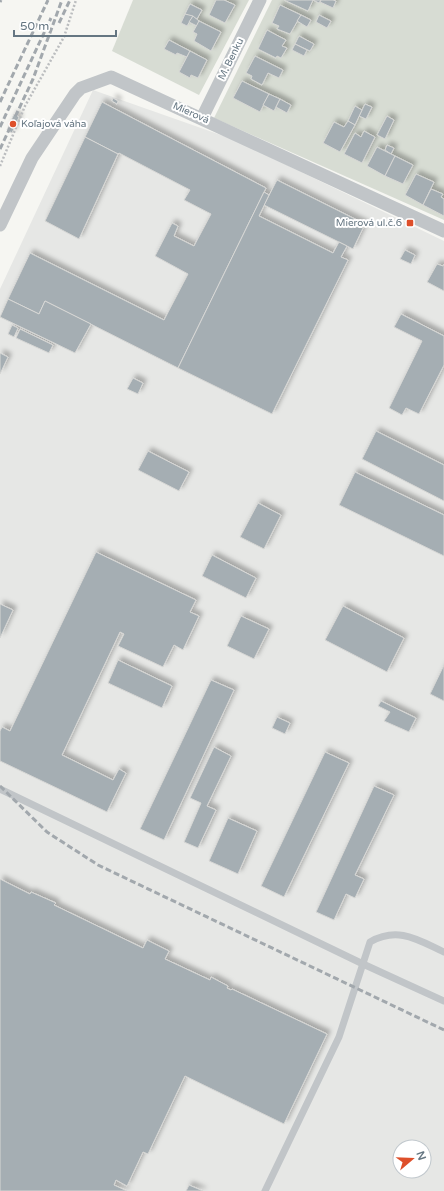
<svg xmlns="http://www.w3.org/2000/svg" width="444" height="1191" font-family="'Varela Round',sans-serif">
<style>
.built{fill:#e6e7e5;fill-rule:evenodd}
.green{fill:#d7dcd3}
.building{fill:#a5aeb3;stroke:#d7d7d5;filter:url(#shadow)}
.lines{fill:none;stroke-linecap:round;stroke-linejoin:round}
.path{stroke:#bbbdbf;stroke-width:2.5;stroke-dasharray:2 2;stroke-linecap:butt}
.lane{stroke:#c1c5c8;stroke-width:7}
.street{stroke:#c1c5c8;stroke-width:13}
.rail{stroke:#a2a8ad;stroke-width:3;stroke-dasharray:6 3;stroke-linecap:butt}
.poi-dot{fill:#de4f2a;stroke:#fff;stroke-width:1.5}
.labels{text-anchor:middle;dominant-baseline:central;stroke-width:4;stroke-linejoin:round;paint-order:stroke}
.street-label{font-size:10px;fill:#657682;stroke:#fff}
.poi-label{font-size:10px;fill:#657682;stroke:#fff;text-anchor:start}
</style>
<defs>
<filter id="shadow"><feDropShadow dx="3.5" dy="-3.5" stdDeviation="2" flood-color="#0004"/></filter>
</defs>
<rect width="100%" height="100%" fill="#f6f6f2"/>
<path class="built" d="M 93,90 L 235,140 L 444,241 L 444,1191 L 0,1191 L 0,289 ZM 400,1147 L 424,1147 L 424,1171 L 400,1171 Z"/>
<g class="green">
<path d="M 133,0 L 249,0 L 199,95 L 112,51 Z"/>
<path d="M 272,0 L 444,0 L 444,220 L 214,118 Z"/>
</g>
<g class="building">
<path d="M 216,0 L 224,0 L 235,5 L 225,23 L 209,15 Z"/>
<path d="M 284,0 L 321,0 L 319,3 L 313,0 L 308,11 Z"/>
<path d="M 321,0 L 333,0 L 336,1 L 333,8 L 320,2 Z"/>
<path d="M 190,4 L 202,10 L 197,19 L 185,14 Z"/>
<path d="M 280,5 L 301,15 L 290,34 L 277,29 L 279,26 L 272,23 Z"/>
<path d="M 185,14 L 193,16 L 187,26 L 181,23 Z"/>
<path d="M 301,15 L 311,20 L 307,27 L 297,21 Z"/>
<path d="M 319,15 L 331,21 L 327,28 L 316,22 Z"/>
<path d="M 193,16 L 199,21 L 197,26 L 189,22 Z"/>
<path d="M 199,21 L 221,32 L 211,51 L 194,41 L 197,34 L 193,32 Z"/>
<path d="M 267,30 L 286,40 L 282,46 L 287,48 L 281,58 L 277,56 L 276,58 L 258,49 Z"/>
<path d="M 299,36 L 314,44 L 310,51 L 295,44 Z"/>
<path d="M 169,40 L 190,51 L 187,57 L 177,53 L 176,55 L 164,49 Z"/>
<path d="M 295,44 L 307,50 L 304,56 L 292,50 Z"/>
<path d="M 190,51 L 207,60 L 198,78 L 191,75 L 190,78 L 179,72 Z"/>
<path d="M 255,56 L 283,70 L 279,78 L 268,73 L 262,85 L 251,79 L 252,76 L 246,73 Z"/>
<path d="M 242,81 L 269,94 L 260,112 L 233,98 Z"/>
<path d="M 269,94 L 280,99 L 274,111 L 263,105 Z"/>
<path d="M 113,98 L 118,101 L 117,104 L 112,101 Z"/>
<path d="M 280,99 L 291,105 L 287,113 L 276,107 Z"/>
<path d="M 102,102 L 266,188 L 178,368 L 45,301 L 39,314 L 8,299 L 30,253 L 164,320 L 188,274 L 155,256 L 172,223 L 178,226 L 174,236 L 194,246 L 211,214 L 184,200 L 190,190 L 119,153 L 118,154 L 85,137 Z"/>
<path d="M 365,104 L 372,107 L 366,119 L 359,116 Z"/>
<path d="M 355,106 L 362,110 L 355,125 L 348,121 Z"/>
<path d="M 14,114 L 19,117 L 12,133 L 7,130 Z"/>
<path d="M 387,116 L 394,120 L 385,139 L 377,135 Z"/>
<path d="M 348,121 L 355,125 L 340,152 L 323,143 L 334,122 L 344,127 Z"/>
<path d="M 364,131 L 375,137 L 362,163 L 344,154 L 355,133 L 361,137 Z"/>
<path d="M 85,137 L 118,154 L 79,239 L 45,221 Z"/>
<path d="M 387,145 L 394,148 L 391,154 L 385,150 Z"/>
<path d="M 377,147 L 395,156 L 385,176 L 367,166 Z"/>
<path d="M 395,156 L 413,165 L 403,184 L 385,176 Z"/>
<path d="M 416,174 L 434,182 L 423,205 L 405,195 Z"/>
<path d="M 277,180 L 365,224 L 353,249 L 264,205 Z"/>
<path d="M 431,189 L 443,194 L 441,197 L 444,199 L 444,216 L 423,205 Z"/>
<path d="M 264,192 L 269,195 L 259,216 L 333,253 L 339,242 L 347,246 L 341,257 L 348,260 L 272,414 L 178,368 Z"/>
<path d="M 405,250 L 415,255 L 411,264 L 400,259 Z"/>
<path d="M 437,264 L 443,266 L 444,264 L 444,291 L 427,282 Z"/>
<path d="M 8,299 L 39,314 L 45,301 L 91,324 L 75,353 L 0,317 Z"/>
<path d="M 401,314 L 444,336 L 444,365 L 419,414 L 406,408 L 402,415 L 389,408 L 422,341 L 394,327 Z"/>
<path d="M 12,325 L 18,328 L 14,337 L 8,334 Z"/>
<path d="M 20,329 L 53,345 L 49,353 L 16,338 Z"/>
<path d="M 0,353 L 8,357 L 0,374 Z"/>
<path d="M 133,378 L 143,383 L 138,394 L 127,389 Z"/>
<path d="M 376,431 L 444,465 L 444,501 L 362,459 Z"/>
<path d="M 148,451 L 189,472 L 179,491 L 138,470 Z"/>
<path d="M 355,472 L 444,515 L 444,556 L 339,505 Z"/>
<path d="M 258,503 L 281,515 L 264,549 L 240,537 Z"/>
<path d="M 96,552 L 196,600 L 190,612 L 199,616 L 183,650 L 174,645 L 163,667 L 118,646 L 124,634 L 120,632 L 62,755 L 113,780 L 119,769 L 126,773 L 107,812 L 0,761 L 0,731 L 2,727 L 10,731 Z"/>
<path d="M 212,555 L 256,578 L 246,598 L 202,576 Z"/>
<path d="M 0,604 L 13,610 L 0,638 Z"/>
<path d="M 343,606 L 404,638 L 387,672 L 325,640 Z"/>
<path d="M 241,616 L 269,629 L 254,659 L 227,646 Z"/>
<path d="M 118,660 L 172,686 L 162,708 L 108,683 Z"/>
<path d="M 444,665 L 444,701 L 430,694 Z"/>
<path d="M 211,680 L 234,690 L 164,840 L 140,829 Z"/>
<path d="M 381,701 L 416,718 L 409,732 L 384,721 L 390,712 L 378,706 Z"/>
<path d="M 277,717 L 290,723 L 285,734 L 272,728 Z"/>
<path d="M 214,747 L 231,756 L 207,806 L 216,810 L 198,848 L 184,842 L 201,803 L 190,798 Z"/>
<path d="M 325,752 L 349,763 L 284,897 L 261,886 Z"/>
<path d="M 374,786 L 394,795 L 355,875 L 364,879 L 355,898 L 346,894 L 334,920 L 316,912 Z"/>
<path d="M 228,818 L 257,831 L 238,874 L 209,861 Z"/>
<path d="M 0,879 L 30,894 L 31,892 L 56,903 L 54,905 L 143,948 L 147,940 L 169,951 L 165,959 L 210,980 L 211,977 L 228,986 L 227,988 L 231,990 L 232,989 L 327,1034 L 284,1124 L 185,1076 L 148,1154 L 143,1152 L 127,1186 L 116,1180 L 114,1185 L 127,1191 L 0,1191 Z"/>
<path d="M 189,1185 L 203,1191 L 186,1191 Z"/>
</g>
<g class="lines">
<path class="path" d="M 0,166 L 25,106 L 64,37 L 76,0"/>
<g class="lane">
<path d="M 0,789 L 363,964 L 444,1001"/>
<path d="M 265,1191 L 339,1037 L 370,942 C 398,926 418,940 444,952"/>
</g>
<g class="street">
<path d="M 202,118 L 260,0"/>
<path d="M 0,225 L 32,158 L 75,94 L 81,88 L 111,77 L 444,231"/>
</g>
<g class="rail">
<path d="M 0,2 L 1,0"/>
<path d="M 59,23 L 70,0"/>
<path d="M 0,102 L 48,0"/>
<path d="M 0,127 L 51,18"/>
<path d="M 0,149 L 33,79 L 62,0"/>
<path d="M 0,786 L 47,832 L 98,865 L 444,1030"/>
</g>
</g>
<g class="poi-dot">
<circle cx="13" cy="124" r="4"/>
<rect x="406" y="219" width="8" height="8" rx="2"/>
</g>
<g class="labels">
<g class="street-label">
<text transform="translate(231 59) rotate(-64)">M. Benku</text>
<text transform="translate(191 113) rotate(24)">Mierová</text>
</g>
<g class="poi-label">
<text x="21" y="124">Koľajová váha</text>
<text x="402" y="223" text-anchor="end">Mierová ul.č.6</text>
</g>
</g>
<g transform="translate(412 1159) rotate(71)"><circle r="19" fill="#ffffff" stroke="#c1c8cd"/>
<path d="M0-3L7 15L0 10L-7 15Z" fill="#de4f2a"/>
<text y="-6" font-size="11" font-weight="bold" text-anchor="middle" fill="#657682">N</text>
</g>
<path d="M14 30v6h102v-6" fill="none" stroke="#657682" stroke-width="2"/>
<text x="20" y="30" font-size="12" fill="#657682" stroke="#ffffff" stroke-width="3" paint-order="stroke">50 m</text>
</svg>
